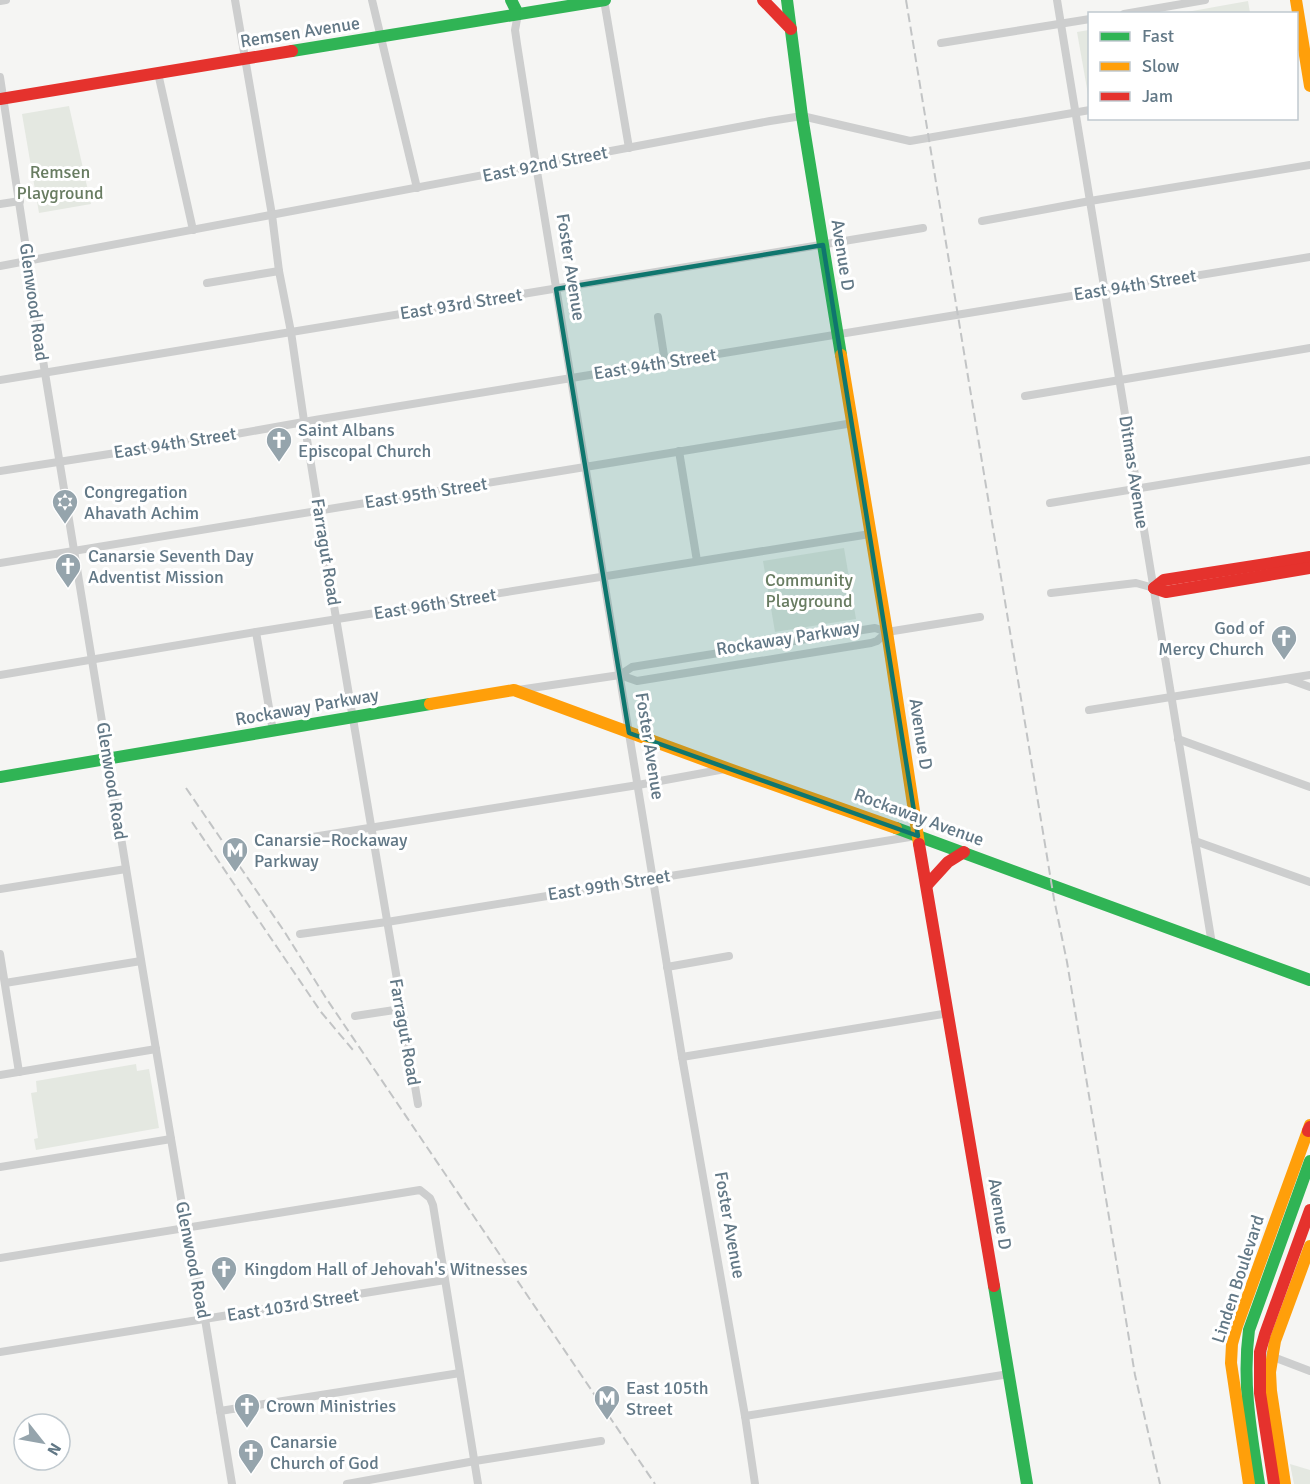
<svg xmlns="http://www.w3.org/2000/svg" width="1310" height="1484" font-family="Signika,sans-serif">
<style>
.green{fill:#e4e8e1}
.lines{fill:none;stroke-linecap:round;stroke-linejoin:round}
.street{stroke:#cdcece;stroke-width:8}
.fast{stroke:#30b455;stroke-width:12}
.slow{stroke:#ff9f0a;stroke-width:12}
.jam{stroke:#e5322d;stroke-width:12}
.rail{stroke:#c2c4c5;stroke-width:2;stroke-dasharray:9 4.5;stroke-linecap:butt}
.marked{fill:#0f766e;fill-opacity:0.2;stroke:#0f766e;stroke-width:4.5;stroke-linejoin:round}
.labels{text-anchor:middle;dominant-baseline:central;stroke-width:6;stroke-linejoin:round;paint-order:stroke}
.street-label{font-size:18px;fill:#627886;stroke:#fff}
.park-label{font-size:18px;fill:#687c61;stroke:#fff}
.poi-label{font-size:18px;fill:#627886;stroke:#fff;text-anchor:start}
</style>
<rect width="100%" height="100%" fill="#f5f5f3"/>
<g class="green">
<path d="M 1248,1 L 1250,13 L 1181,13 Z"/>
<path d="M 1089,30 L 1090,99 L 1089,100 L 1077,32 Z"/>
<path d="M 69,106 L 91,204 L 39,213 L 22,114 Z"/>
<path d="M 844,548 L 856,619 L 775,632 L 763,561 Z"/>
<path d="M 136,1064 L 137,1071 L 149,1069 L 159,1128 L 36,1150 L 34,1139 L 38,1138 L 31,1093 L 37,1092 L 36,1081 Z"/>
<path d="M 1290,1464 L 1310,1470 L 1310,1484 L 1294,1484 Z"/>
</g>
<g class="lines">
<g class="street">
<path d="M 235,0 L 272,215 L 279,271 L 291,332 L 304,421 L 335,612 L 418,1104"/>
<path d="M 372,0 L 417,188"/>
<path d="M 604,0 L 629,148"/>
<path d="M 1057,0 L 1212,944"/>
<path d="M 0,1 L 6,0"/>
<path d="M 518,14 L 515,30 L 517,44 L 536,165 L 682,1057 L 745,1416 L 755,1484"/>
<path d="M 1124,14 L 1205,0"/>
<path d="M 941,43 L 1090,19"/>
<path d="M 158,73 L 193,230"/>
<path d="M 0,77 L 45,373 L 143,972 L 186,1228 L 205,1319 L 232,1484"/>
<path d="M 0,204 L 20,201"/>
<path d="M 982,221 L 1090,201 L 1310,165"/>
<path d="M 0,266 L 770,121 L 802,116 L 910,141 L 1090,110"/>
<path d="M 207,283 L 279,271"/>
<path d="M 658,317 L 665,362"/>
<path d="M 0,380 L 923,228"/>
<path d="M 1025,396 L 1310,348"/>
<path d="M 679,451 L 697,561"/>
<path d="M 0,471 L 225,436 L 315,420 L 1310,257"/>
<path d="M 1050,503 L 1310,460"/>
<path d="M 0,563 L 853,423"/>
<path d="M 1051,593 L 1136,583 L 1154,588"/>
<path d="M 256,632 L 273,731"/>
<path d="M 0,675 L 256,632 L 870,534"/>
<path d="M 620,675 L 637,681 L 871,643 L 877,641 L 887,632"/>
<path d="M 1288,679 L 1310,687"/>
<path d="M 518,690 L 620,675 L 632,667 L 875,628 L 887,632 L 980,617"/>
<path d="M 1089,710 L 1310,675"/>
<path d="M 1178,739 L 1310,787"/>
<path d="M 300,839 L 638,785 L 725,769"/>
<path d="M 1195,841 L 1310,882"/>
<path d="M 0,889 L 126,869"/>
<path d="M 300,934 L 387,922 L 916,836"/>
<path d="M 0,954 L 19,1072"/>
<path d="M 667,967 L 729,956"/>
<path d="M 5,983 L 141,961"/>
<path d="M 355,1016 L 401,1009"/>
<path d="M 682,1057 L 949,1013"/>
<path d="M 0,1075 L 156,1049"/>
<path d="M 0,1167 L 171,1139"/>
<path d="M 0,1258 L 420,1190 L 430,1198 L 433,1205 L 478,1484"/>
<path d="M 0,1352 L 445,1280"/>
<path d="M 1268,1355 L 1310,1371"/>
<path d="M 220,1411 L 460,1373"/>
<path d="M 745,1416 L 1009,1374"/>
<path d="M 347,1484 L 475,1461 L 601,1441"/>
</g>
<g class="fast">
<path d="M 511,0 L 518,14"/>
<path d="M 787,0 L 802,116 L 841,355"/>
<path d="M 292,51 L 605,0"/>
<path d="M 0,777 L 430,704"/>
<path d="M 896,828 L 1310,980"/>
<path d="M 994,1286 L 1027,1484"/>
<path d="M 1259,1484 C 1251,1432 1242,1382 1249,1330 L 1310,1161"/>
</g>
<g class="slow">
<path d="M 1296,0 L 1310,86"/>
<path d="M 841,355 L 887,632 L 919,844"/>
<path d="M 430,704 L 514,690 L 729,769 L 896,828"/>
<path d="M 1249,1484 L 1231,1363 L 1232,1344 L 1237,1326 L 1310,1125"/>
<path d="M 1285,1484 L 1271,1391 L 1270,1372 L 1275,1341 L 1310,1246"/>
</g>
<g class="jam">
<path d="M 763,0 L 791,29"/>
<path d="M 0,99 L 292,51"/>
<path d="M 1154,588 L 1164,580 L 1310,557"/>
<path d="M 1154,588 L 1166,592 L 1310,568"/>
<path d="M 919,844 L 994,1286"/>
<path d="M 927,885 L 948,862 L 964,852"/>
<path d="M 1308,1131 L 1310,1127"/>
<path d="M 1274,1484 L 1260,1393 L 1260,1352 L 1265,1334 L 1310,1210"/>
</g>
<g class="rail">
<path d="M 906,0 L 1054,899 L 1067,962 L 1135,1375 L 1160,1484"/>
<path d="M 186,788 L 284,931 L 326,998 L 655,1484"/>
<path d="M 192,822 L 321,1012 L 353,1050"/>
</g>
</g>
<path class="marked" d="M 823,245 L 918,836 L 629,733 L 556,289 Z"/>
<defs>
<g id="church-pin" transform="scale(1.35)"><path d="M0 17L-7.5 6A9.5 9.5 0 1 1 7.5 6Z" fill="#95a4ac" stroke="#fff"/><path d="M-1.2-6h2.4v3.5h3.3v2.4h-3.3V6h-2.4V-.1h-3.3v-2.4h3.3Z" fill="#fff"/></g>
<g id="synagogue-pin" transform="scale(1.35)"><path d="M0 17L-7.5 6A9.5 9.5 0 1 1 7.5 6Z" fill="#95a4ac" stroke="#fff"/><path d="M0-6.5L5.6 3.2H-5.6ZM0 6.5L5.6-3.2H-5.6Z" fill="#fff"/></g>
<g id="metro-pin" transform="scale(1.35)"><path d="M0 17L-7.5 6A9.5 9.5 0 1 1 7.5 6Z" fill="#95a4ac" stroke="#fff"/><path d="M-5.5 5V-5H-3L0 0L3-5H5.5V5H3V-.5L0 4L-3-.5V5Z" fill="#fff"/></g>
</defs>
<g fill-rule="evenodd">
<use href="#church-pin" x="279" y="440"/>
<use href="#synagogue-pin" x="65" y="502"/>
<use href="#church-pin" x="68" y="566"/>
<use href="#church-pin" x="1284" y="638"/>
<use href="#metro-pin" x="235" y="850"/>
<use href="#church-pin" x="224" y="1269"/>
<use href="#metro-pin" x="607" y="1398"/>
<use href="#church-pin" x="247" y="1406"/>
<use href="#church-pin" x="251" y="1452"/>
</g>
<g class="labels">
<g class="street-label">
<text transform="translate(300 32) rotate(-9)">Remsen Avenue</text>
<text transform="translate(545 164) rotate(-11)">East 92nd Street</text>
<text transform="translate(843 255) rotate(81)">Avenue D</text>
<text transform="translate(571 267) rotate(81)">Foster Avenue</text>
<text transform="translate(1135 285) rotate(-9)">East 94th Street</text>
<text transform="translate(34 302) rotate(82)">Glenwood Road</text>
<text transform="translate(461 304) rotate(-9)">East 93rd Street</text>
<text transform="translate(655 364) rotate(-9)">East 94th Street</text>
<text transform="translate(175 443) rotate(-9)">East 94th Street</text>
<text transform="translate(1134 472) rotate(81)">Ditmas Avenue</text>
<text transform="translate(426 493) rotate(-9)">East 95th Street</text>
<text transform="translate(326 552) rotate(81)">Farragut Road</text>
<text transform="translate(435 604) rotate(-9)">East 96th Street</text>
<text transform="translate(788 638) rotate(-9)">Rockaway Parkway</text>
<text transform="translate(307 707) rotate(-10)">Rockaway Parkway</text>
<text transform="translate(921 734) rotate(81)">Avenue D</text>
<text transform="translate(650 746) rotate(81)">Foster Avenue</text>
<text transform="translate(112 781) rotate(81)">Glenwood Road</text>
<text transform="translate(919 817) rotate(20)">Rockaway Avenue</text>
<text transform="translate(609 885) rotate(-9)">East 99th Street</text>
<text transform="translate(405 1032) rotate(80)">Farragut Road</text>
<text transform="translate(1000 1214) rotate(81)">Avenue D</text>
<text transform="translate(730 1225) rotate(80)">Foster Avenue</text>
<text transform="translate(193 1260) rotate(79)">Glenwood Road</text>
<text transform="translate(1238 1279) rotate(-72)">Linden Boulevard</text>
<text transform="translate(293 1305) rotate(-9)">East 103rd Street</text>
</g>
<g class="park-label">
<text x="60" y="172">Remsen<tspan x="60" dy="21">Playground</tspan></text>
<text x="809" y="580">Community<tspan x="809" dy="21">Playground</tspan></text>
</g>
<g class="poi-label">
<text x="298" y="430">Saint Albans<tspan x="298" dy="21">Episcopal Church</tspan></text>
<text x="84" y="492">Congregation<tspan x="84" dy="21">Ahavath Achim</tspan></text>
<text x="88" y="556">Canarsie Seventh Day<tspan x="88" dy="21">Adventist Mission</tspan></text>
<text x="1264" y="628" text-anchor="end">God of<tspan x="1264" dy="21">Mercy Church</tspan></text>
<text x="254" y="840">Canarsie–Rockaway<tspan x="254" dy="21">Parkway</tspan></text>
<text x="244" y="1269">Kingdom Hall of Jehovah's Witnesses</text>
<text x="626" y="1388">East 105th<tspan x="626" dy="21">Street</tspan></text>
<text x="266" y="1406">Crown Ministries</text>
<text x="270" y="1442">Canarsie<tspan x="270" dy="21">Church of God</tspan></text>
</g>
</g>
<rect x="1088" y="12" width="210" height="108" fill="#ffffff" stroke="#c0c9cf" stroke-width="1.5"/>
<rect x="1100" y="32" width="30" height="9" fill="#30b455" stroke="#c0c9cf" stroke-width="1.5"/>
<text x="1142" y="42" font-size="18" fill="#627886">Fast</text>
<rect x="1100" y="62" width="30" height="9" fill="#ff9f0a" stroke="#c0c9cf" stroke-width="1.5"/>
<text x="1142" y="72" font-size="18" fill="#627886">Slow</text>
<rect x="1100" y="92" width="30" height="9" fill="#e5322d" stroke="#c0c9cf" stroke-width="1.5"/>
<text x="1142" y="102" font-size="18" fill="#627886">Jam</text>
<g transform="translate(42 1442) rotate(121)"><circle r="28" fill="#ffffff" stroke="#c0c9cf" stroke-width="1.5"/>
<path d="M0-4.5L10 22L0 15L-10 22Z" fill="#95a4ac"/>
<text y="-9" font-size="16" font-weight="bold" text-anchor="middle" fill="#627886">N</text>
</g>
</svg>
